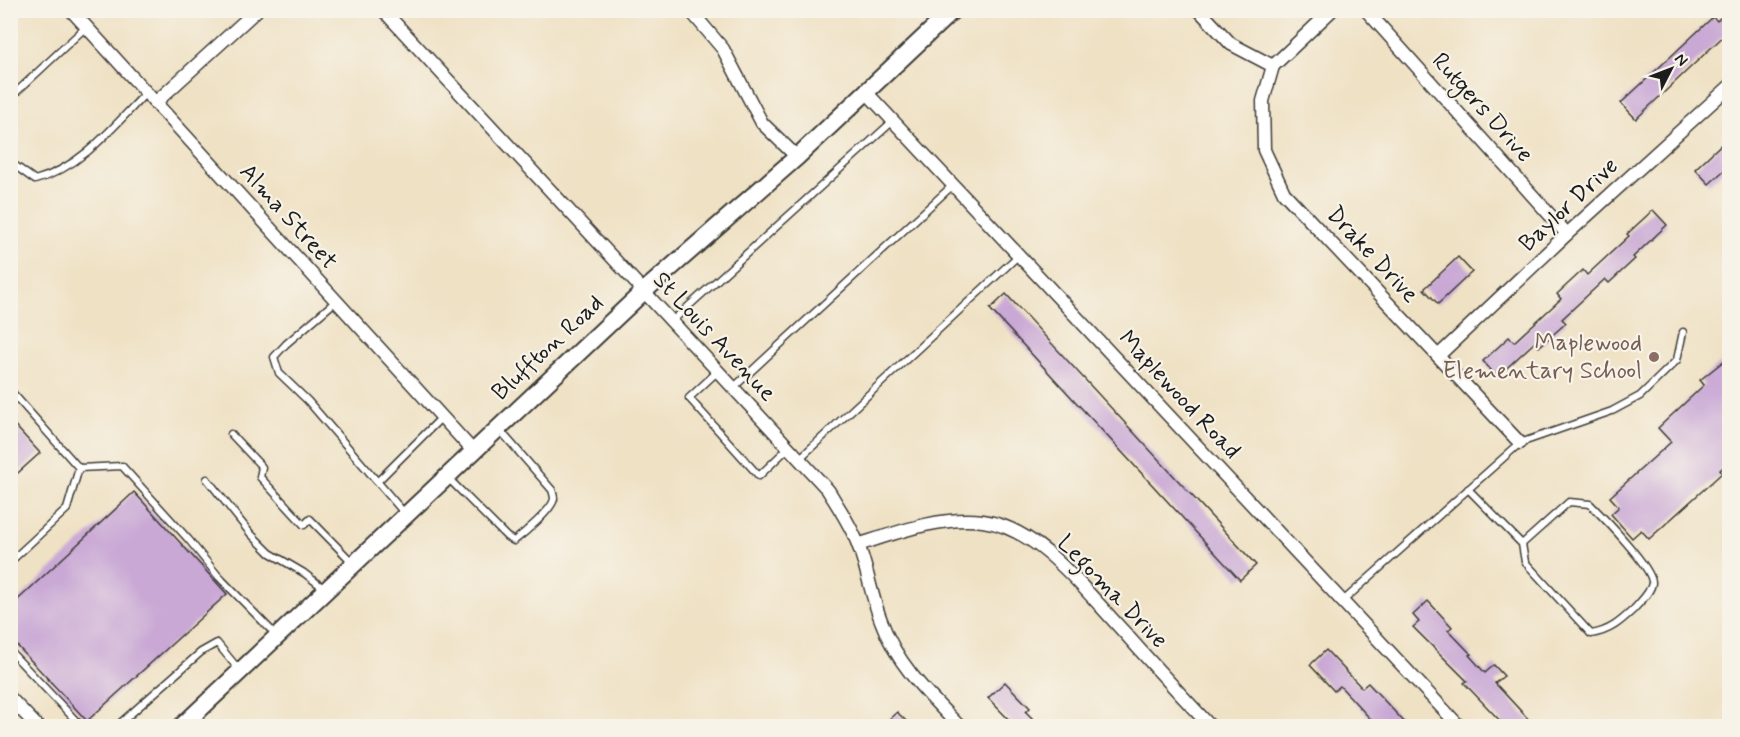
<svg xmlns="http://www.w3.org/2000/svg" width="1740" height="737" font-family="Mynerve,sans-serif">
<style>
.building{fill:#c9a8d5}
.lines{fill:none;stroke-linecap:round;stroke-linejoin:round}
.service-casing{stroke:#3c3a35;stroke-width:9}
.minor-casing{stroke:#3c3a35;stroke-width:15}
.secondary-casing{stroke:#3c3a35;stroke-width:20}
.service{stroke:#fff;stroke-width:6}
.minor{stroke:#fff;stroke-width:12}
.secondary{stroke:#fff;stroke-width:16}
.education-dot{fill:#8d6e63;stroke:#f7f3e8;stroke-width:2}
.labels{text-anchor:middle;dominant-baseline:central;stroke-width:4.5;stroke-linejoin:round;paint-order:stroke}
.street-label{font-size:24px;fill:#1c1c1c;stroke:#f7f3e8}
.education-label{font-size:24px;fill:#785e54;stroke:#f7f3e8;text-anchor:end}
</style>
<rect width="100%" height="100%" fill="#f7f3e8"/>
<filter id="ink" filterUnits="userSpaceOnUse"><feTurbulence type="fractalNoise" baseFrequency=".0167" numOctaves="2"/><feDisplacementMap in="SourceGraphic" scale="12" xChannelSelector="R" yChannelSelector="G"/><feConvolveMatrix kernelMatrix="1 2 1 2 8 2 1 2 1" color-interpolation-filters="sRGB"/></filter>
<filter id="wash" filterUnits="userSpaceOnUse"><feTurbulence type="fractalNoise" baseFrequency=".008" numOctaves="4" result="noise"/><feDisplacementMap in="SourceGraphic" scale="24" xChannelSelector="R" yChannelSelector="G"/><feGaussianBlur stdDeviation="1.35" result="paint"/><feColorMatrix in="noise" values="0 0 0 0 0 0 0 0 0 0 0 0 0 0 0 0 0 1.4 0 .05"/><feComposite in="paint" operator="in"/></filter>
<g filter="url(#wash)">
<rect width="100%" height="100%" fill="#efe1c4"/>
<g id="blocks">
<g class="building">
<path d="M 1728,10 L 1730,10 L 1730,30 L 1636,119 L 1621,103 L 1713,17 L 1717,21 Z"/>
<path d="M 1730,136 L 1730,165 L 1709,184 L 1695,169 Z"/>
<path d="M 1653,210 L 1667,225 L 1633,257 L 1635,259 L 1609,283 L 1605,279 L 1562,319 L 1566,323 L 1539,347 L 1535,342 L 1497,377 L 1483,361 L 1509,337 L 1514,342 L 1561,299 L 1557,294 L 1583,270 L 1587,275 L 1629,236 L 1627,234 Z"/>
<path d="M 1458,257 L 1472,272 L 1438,304 L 1424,289 Z"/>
<path d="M 1006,294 L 1256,565 L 1240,580 L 990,309 Z"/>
<path d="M 1730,356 L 1730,461 L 1720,470 L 1722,473 L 1649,539 L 1641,530 L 1632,538 L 1611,514 L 1619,507 L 1610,497 L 1671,442 L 1658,428 L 1704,385 L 1700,380 Z"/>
<path d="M 10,420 L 40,453 L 10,480 Z"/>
<path d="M 134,492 L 227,594 L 87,721 L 10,638 L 10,607 Z"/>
<path d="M 1428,601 L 1452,627 L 1448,630 L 1471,654 L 1469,655 L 1485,673 L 1494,665 L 1504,676 L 1495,683 L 1530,721 L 1524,726 L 1505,726 L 1464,683 L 1467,681 L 1413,627 L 1419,622 L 1413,615 Z"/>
<path d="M 1326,650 L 1362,688 L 1368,683 L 1408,726 L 1377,726 L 1340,686 L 1334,691 L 1310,665 Z"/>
<path d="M 1005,682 L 1030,708 L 1026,712 L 1040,726 L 1015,726 L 988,698 Z"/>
<path d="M 897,712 L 911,726 L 882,726 Z"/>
</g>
</g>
</g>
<g filter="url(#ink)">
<use href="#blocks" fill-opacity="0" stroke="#3c3a35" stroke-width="1.5"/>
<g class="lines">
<g class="service-casing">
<g id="service">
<path d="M 10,98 L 86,27"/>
<path d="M 10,162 L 35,180 C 81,168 114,126 146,93"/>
<path d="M 336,301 L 286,344 L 274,357 L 279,373 L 308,401 L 406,515"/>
<path d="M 671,322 L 893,121"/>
<path d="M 717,372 L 689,398 L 759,476 L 788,448"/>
<path d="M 733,388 L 953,185"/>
<path d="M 10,390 L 79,468 L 67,509 L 10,562"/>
<path d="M 231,434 L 262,467 L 260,477 L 304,525 L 310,519 L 354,564"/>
<path d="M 799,459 L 1019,255"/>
<path d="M 79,468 L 122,466 L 189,540 L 219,577 L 277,636"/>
<path d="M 447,477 L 507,537 L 514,541 C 523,534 552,510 554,499 C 554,497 553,493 552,490 L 499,429"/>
<path d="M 207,479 L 250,533 L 270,553 L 304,573 L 326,590"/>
<path d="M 378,481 L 442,417"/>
<path d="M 1468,489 L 1522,544 L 1525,562 L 1591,634 C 1610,631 1620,622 1634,609 C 1640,602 1651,592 1652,583 C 1653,568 1602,516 1590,504 L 1569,502 L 1522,544"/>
<path d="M 1343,601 L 1520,443 L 1612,411 L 1640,396 L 1677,360 L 1683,332"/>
<path d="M 10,651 L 81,726"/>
<path d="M 10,716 L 20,708"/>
<path d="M 117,726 L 201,652 L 217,643 L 240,671"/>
</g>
</g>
<g class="minor-casing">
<g id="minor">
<path d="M 71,10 L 474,452"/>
<path d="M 383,10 L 828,490 C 839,508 852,527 859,547 C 868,572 872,599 882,623 C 897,665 929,695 959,726"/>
<path d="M 690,10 L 723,49 L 762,123 L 797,157"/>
<path d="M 1199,10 L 1231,44 L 1273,66"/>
<path d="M 1366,10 L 1567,234"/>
<path d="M 1273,66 L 1263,101 L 1264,150 L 1284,193 L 1520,443"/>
<path d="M 1273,66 L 1332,10"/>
<path d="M 867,93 L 1459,726"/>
<path d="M 155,103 L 257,10"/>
<path d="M 1438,356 L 1567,234 L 1730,86"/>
<path d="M 858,545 C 898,532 941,516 983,521 C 1041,529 1086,592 1124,632 C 1152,664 1181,695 1210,726"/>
<path d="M 10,698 L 37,726"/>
</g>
</g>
<g class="secondary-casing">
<path id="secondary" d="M 182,726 L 643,292 L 797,157 L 953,10"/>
</g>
<use href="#service" class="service"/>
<use href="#minor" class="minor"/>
<use href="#secondary" class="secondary"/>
</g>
</g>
<circle class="education-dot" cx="1654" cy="357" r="6"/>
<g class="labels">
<g class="street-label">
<text transform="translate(1482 108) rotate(48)">Rutgers Drive</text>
<text transform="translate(1569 205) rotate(-43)">Baylor Drive</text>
<text transform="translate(288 217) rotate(48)">Alma Street</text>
<text transform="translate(1372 255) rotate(47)">Drake Drive</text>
<text transform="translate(714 337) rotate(47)">St Louis Avenue</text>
<text transform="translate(548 348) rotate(-43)">Bluffton Road</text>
<text transform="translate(1179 395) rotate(47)">Maplewood Road</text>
<text transform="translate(1112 592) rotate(46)">Legoma Drive</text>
</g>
<g class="education-label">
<text x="1642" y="343">Maplewood<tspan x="1642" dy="28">Elementary School</tspan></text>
</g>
</g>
<rect width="1740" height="737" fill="none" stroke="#f7f3e8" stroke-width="36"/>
<g transform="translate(1671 69) rotate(48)" stroke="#f7f3e8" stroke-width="4.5" paint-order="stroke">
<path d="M0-4.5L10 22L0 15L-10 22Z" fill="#1c1c1c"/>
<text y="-9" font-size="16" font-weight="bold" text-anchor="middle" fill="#1c1c1c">N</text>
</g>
</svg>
